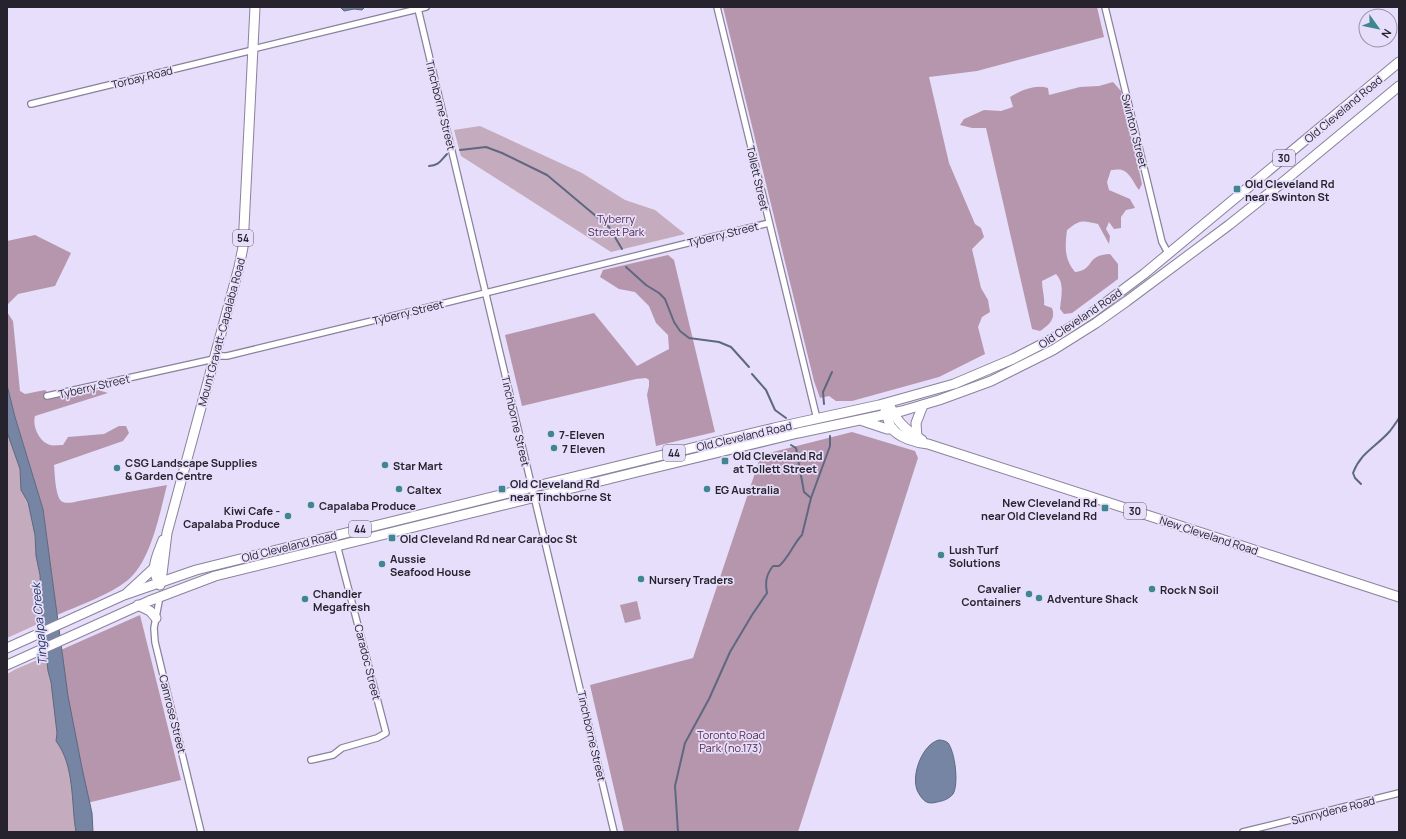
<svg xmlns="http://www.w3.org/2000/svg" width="1406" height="839" font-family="Manrope,sans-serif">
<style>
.green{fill:#c4abbd}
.forest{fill:#b696ad}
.water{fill:#7585a3;stroke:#5e6880}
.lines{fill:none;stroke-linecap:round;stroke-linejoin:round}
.stream{stroke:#5e6880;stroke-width:2}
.minor-casing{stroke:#8a829c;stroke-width:8}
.primary-casing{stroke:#8a829c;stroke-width:11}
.minor{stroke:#fff;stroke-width:5.5}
.primary{stroke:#fff;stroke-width:9}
.poi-dot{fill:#408691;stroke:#e6defa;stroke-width:1.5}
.labels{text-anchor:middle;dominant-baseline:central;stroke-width:3.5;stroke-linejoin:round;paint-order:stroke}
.shield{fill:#e6defa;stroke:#605b6b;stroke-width:1}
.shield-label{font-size:10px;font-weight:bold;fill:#27232e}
.street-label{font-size:11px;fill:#27232e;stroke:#e6defa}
.poi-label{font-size:11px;font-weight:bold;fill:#27232e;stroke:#e6defa;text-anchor:start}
.park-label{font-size:11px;fill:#54294b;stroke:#e6defa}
.water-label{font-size:12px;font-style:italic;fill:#1a2e58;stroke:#e6defa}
</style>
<rect width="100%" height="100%" fill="#e6defa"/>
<g class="green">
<path d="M 480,126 L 582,173 L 625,200 L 655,210 L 685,234 L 611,252 L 461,156 L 454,130 Z"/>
<path d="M 7,415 L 30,482 L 51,618 L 7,638 Z"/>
<path d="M 54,653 L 83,832 L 7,832 L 7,674 L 16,669 Z"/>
</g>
<g class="forest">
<path d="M 723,7 L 1097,7 L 1104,37 L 977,71 L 929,77 L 949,163 L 975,224 L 981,228 L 984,237 L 972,249 L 981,288 L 988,300 L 990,312 L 982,317 L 978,327 L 985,354 L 939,377 L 852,401 L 836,401 L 829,396 L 820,398 L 814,381 Z"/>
<path d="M 1113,82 L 1121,91 L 1142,184 L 1139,190 C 1134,184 1130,172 1122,170 C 1119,169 1114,170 1111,170 L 1107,182 L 1109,190 L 1130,199 L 1135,208 L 1126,210 L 1121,217 L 1121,228 L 1114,229 L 1109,222 L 1106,229 L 1110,236 L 1109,244 L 1098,224 C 1081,220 1080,220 1067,230 C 1065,247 1064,259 1075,272 C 1095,270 1085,255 1110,254 L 1118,264 L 1118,279 L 1072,313 L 1064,314 L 1060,309 C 1061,296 1065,284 1056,274 L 1042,281 C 1042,290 1045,297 1044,305 L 1052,308 C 1056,319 1049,325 1040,331 L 1032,329 L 986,128 L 972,128 L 960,125 L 964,119 L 984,110 L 1001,111 L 1013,107 L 1010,97 C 1021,90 1036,84 1048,88 L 1049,95 L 1080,87 L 1099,86 Z"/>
<path d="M 35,235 L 71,253 L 55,286 L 18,294 L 7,305 L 7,241 Z"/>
<path d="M 668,255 L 674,260 L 715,432 L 656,446 L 647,395 L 649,386 L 649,380 L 646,378 L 636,379 L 522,406 L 505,335 L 594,313 L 637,366 L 669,349 L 668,335 L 656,323 L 649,306 L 635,292 L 619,289 L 600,277 L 603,270 Z"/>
<path d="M 7,312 L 13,321 L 20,391 L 25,394 L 45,390 L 52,398 L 98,390 L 108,393 L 35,416 C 32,426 39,442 50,445 C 53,446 59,445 63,445 L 68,437 L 104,434 L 119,426 L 126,426 L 129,433 L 123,441 L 54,465 C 55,473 55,499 63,502 C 67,504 75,502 79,501 L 167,485 C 160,512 151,561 128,580 C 109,595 80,605 57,615 L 43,509 L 15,417 L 7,385 Z"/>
<path d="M 852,432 L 915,451 L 918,458 L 798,832 L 624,832 L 590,685 L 693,658 L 761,455 Z"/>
<path d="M 637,601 L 641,619 L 625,623 L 620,605 Z"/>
<path d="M 140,615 L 181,780 L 79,805 L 54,653 Z"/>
</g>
<g class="water">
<path d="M 340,7 L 365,7 L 362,10 L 354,9 L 344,11 Z"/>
<path d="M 7,385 L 15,417 L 43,509 L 68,696 L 82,768 L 92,813 L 93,832 L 76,832 C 71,803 75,766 56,741 L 57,733 L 51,682 L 48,671 L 42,615 L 40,575 L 36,556 L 35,535 L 28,502 L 21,490 L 20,469 L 7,432 Z"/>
<path d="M 939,740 C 942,740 946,741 948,743 C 955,752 959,784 953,794 C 949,799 943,801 937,802 C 927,805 923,801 918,792 C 910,777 922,744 939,740 Z"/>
</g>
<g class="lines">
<g class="stream">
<path d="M 460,150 L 486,147 L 502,153 L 547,175 L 609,227 L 622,249"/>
<path d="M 429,166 C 439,166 441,160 447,154"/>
<path d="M 626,267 L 646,285 L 659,293 L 665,299 L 674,322 L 680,331 L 689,338 L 719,342 L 731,347 L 749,367"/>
<path d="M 752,374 L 766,390 L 775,410 L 786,418"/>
<path d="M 824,404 L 823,392 L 832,372"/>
<path d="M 791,445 L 796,448 L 804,492 L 811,498"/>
<path d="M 1361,484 L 1355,478 L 1353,473 C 1361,452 1376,447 1390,431 C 1393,427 1396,423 1399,418"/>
<path d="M 678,832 L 675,786 L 685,743 L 709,699 L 730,652 L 752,615 L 767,593 C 765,582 766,575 773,566 L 779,566 C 789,558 793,544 802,535 L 811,498 L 830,446 L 830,436"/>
</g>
<g class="minor-casing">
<g id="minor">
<path d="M 717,7 L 817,419"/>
<path d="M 1105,7 L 1162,242 L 1168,253"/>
<path d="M 418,9 L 614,832"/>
<path d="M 253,49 L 426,7"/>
<path d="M 31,104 L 253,50"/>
<path d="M 47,396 L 214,359 L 219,356 L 227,356 C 408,313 588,267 769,223"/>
<path d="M 160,596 L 154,628 L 155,642 L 201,832"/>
<path d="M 311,760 L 333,755 L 342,748 L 377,738 L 386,733 L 337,545"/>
<path d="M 1243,832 L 1399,793"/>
</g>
</g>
<g class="primary-casing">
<g id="primary">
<path d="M 891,408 C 897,423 909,432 922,440"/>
<path d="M 885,409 C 887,415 888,422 891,427 C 898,438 917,443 928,444 L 1399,597"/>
<path d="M 863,421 L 887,429 L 893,429"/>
<path d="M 917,437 L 916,423 L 923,405"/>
<path d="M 159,582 C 149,569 158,554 163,540"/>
<path d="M 160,585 L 162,574 L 167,533 L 239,267 L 243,247 L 255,7"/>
<path d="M 127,593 L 154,568"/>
<path d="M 138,605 L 150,611 L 156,618"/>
<path d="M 7,648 L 124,595 L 196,570 L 610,468 L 774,428 L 879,405 L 954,384 L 1013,359 L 1052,339 L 1092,313 L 1144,274 L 1399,62"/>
<path d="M 7,665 L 149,601 L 215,576 L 637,472 L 798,433 L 902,411 L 939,400 L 991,381 L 1053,350 L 1096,323 L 1127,301 L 1229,225 L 1283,182 L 1399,86"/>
</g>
</g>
<use href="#minor" class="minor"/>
<use href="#primary" class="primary"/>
</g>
<g class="poi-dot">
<rect x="1233" y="185" width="8" height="8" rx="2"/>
<circle cx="551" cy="434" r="4"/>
<circle cx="554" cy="448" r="4"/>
<rect x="721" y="457" width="8" height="8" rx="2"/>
<circle cx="385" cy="465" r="4"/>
<circle cx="117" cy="468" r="4"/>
<circle cx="399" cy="489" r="4"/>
<rect x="498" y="485" width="8" height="8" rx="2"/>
<circle cx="707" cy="489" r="4"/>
<circle cx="311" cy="505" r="4"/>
<rect x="1101" y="504" width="8" height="8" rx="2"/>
<circle cx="288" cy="516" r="4"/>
<rect x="388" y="534" width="8" height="8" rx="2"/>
<circle cx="941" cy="555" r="4"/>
<circle cx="382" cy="564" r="4"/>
<circle cx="641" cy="579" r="4"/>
<circle cx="1152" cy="589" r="4"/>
<circle cx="1029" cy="594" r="4"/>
<circle cx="1039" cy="598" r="4"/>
<circle cx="305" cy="599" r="4"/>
</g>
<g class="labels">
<g class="shield">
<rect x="1273" y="150" width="22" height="16" rx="3"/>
<rect x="233" y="230" width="20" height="16" rx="3"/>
<rect x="663" y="445" width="22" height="16" rx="3"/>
<rect x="1124" y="503" width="22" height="16" rx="3"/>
<rect x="349" y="521" width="22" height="16" rx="3"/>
</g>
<g class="shield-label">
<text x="1284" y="158">30</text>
<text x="243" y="238">54</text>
<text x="674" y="453">44</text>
<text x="1135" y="511">30</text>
<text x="360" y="529">44</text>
</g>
<g class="street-label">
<text transform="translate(142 77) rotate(-14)">Torbay Road</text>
<text transform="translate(441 105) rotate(76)">Tinchborne Street</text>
<text transform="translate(1343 109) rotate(-40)">Old Cleveland Road</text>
<text transform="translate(1135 131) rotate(76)">Swinton Street</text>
<text transform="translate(758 178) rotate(77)">Tollett Street</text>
<text transform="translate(723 234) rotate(-14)">Tyberry Street</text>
<text transform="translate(408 312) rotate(-14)">Tyberry Street</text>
<text transform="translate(1080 318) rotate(-34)">Old Cleveland Road</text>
<text transform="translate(221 332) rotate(-75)">Mount Gravatt-Capalaba Road</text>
<text transform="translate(94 386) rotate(-13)">Tyberry Street</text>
<text transform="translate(516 421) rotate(77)">Tinchborne Street</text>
<text transform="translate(744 436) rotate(-13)">Old Cleveland Road</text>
<text transform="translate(1209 535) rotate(18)">New Cleveland Road</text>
<text transform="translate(289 546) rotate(-14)">Old Cleveland Road</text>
<text transform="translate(368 662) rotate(76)">Caradoc Street</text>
<text transform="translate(173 714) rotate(76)">Camrose Street</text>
<text transform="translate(592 736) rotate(77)">Tinchborne Street</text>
<text transform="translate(1333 810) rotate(-14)">Sunnydene Road</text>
</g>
<g class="poi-label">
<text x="1245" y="183">Old Cleveland Rd<tspan x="1245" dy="13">near Swinton St</tspan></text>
<text x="559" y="434">7-Eleven</text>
<text x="562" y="448">7 Eleven</text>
<text x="733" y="455">Old Cleveland Rd<tspan x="733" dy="13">at Tollett Street</tspan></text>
<text x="125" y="462">CSG Landscape Supplies<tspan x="125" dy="13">&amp; Garden Centre</tspan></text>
<text x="393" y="465">Star Mart</text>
<text x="510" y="483">Old Cleveland Rd<tspan x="510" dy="13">near Tinchborne St</tspan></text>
<text x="407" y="489">Caltex</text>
<text x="715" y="489">EG Australia</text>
<text x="1097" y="502" text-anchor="end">New Cleveland Rd<tspan x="1097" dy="13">near Old Cleveland Rd</tspan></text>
<text x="319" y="505">Capalaba Produce</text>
<text x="280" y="510" text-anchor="end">Kiwi Cafe -<tspan x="280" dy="13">Capalaba Produce</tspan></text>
<text x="400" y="538">Old Cleveland Rd near Caradoc St</text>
<text x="949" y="549">Lush Turf<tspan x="949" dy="13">Solutions</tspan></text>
<text x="390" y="558">Aussie<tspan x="390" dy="13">Seafood House</tspan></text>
<text x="649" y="579">Nursery Traders</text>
<text x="1021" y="588" text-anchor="end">Cavalier<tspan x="1021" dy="13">Containers</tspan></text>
<text x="1160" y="589">Rock N Soil</text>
<text x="313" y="593">Chandler<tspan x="313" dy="13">Megafresh</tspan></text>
<text x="1047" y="598">Adventure Shack</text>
</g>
<g class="park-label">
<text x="616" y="218">Tyberry<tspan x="616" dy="13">Street Park</tspan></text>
<text x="731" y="734">Toronto Road<tspan x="731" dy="13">Park (no.173)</tspan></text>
</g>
<g class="water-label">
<text transform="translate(39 624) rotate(-95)">Tingalpa Creek</text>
</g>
</g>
<rect width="1406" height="839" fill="none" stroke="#27232e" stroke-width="16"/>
<g transform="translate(1378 28) rotate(123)"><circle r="19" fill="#e6defa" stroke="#9a93a8"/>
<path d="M0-3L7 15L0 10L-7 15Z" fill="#408691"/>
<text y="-6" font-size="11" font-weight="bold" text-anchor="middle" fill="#27232e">N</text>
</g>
</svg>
